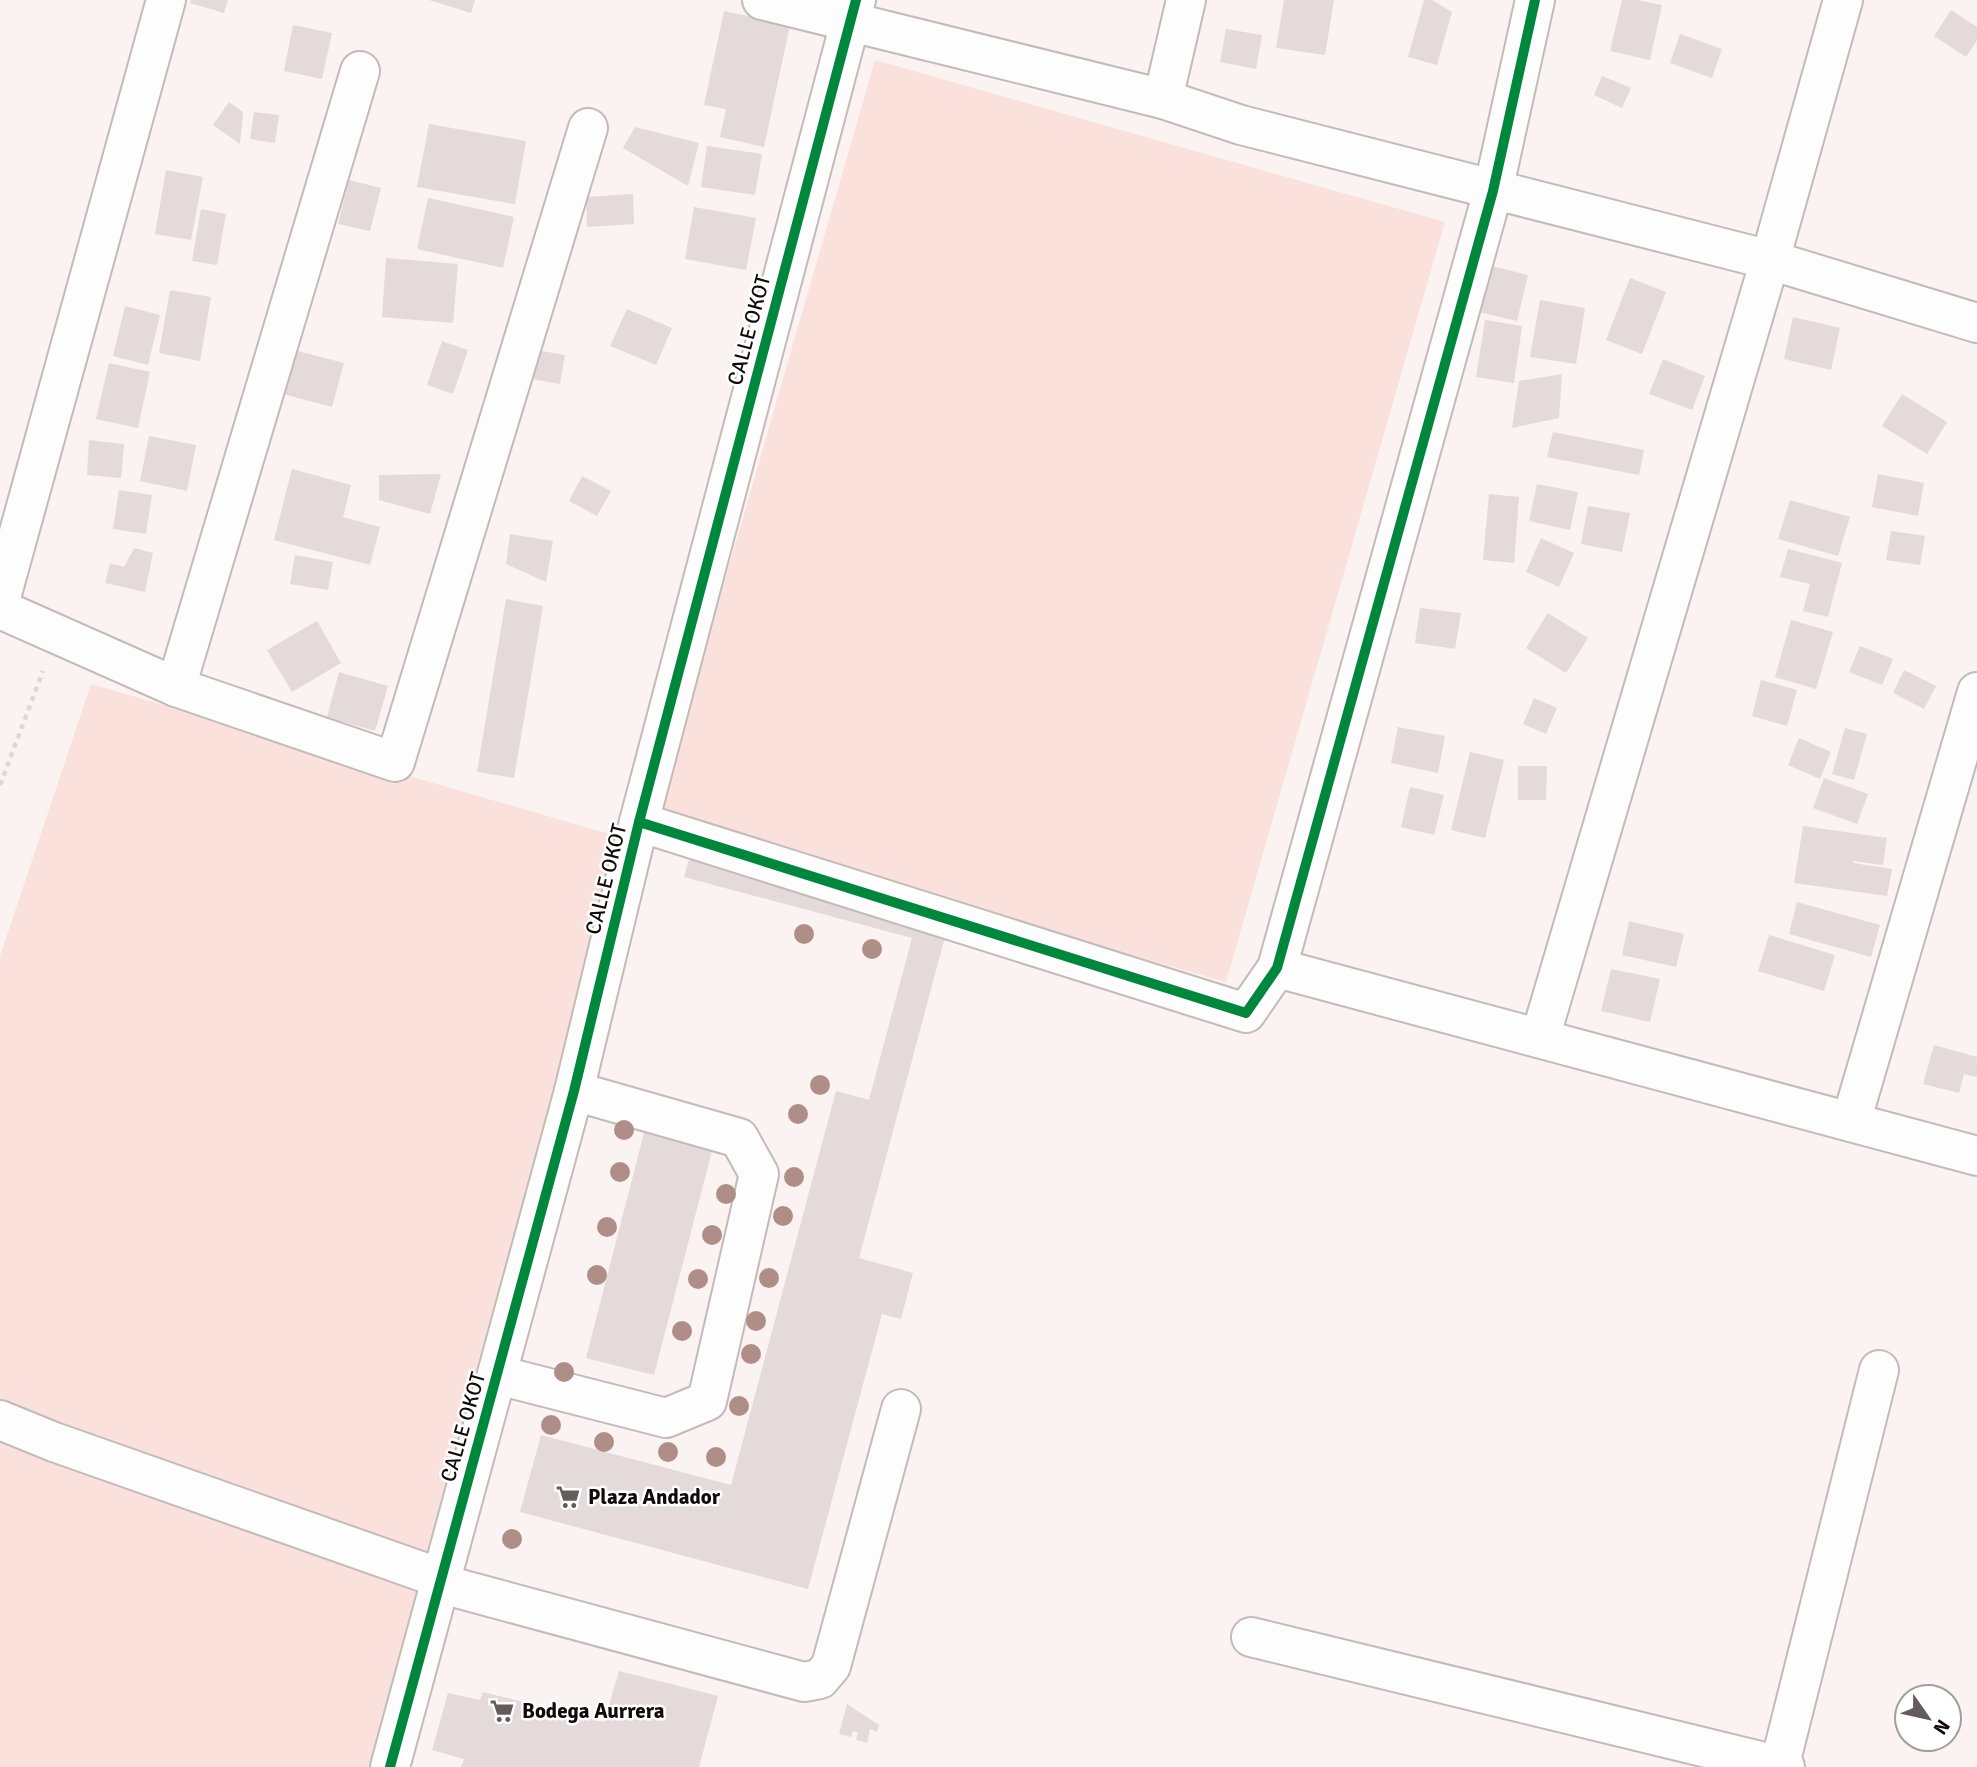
<svg xmlns="http://www.w3.org/2000/svg" width="1977" height="1767" font-family="Signika,sans-serif">
<style>
.grass{fill:#fae1dc}
.building{fill:#e3dad9}
.lines{fill:none;stroke-linecap:round;stroke-linejoin:round}
.minor-casing{stroke:#c3bbb9;stroke-width:42}
.path{stroke:#dad8d8;stroke-width:4.5;stroke-dasharray:5 5;stroke-linecap:butt}
.minor{stroke:#fefdfd;stroke-width:38}
.cycleway-casing{stroke:#fff;stroke-width:15}
.cycleway{stroke:#00873e;stroke-width:10}
.tree{fill:#b08e88}
.labels{text-anchor:middle;dominant-baseline:central;stroke-width:5;stroke-linejoin:round;paint-order:stroke}
.street-label{font-size:21px;fill:#120a08;stroke:#fff}
.poi-label{font-size:21px;font-weight:bold;fill:#120a08;stroke:#fff;text-anchor:start}
</style>
<rect width="100%" height="100%" fill="#faf3f2"/>
<g class="grass">
<path d="M 875,60 L 1445,222 L 1226,982 L 656,819 Z"/>
<path d="M 91,684 L 634,841 L 389,1767 L 0,1767 L 0,956 Z"/>
</g>
<g class="building">
<path d="M 191,0 L 228,0 L 224,13 L 190,3 Z"/>
<path d="M 429,0 L 475,0 L 471,13 Z"/>
<path d="M 1284,0 L 1334,0 L 1325,55 L 1276,48 Z"/>
<path d="M 1424,0 L 1432,0 L 1452,12 L 1437,65 L 1408,57 Z"/>
<path d="M 1622,0 L 1637,0 L 1662,5 L 1650,60 L 1610,51 Z"/>
<path d="M 1951,10 L 1977,27 L 1977,40 L 1966,57 L 1934,36 Z"/>
<path d="M 724,11 L 790,25 L 764,147 L 720,137 L 726,109 L 704,105 Z"/>
<path d="M 293,25 L 332,33 L 322,79 L 284,71 Z"/>
<path d="M 1226,29 L 1262,35 L 1256,69 L 1220,62 Z"/>
<path d="M 1680,34 L 1722,49 L 1712,78 L 1670,63 Z"/>
<path d="M 1602,76 L 1631,88 L 1622,108 L 1594,95 Z"/>
<path d="M 229,102 L 243,112 L 240,144 L 213,125 Z"/>
<path d="M 254,112 L 279,115 L 275,143 L 250,139 Z"/>
<path d="M 429,124 L 526,141 L 515,204 L 417,187 Z"/>
<path d="M 635,127 L 699,143 L 688,186 L 623,148 Z"/>
<path d="M 707,146 L 762,154 L 755,195 L 701,187 Z"/>
<path d="M 166,170 L 203,177 L 191,240 L 155,234 Z"/>
<path d="M 349,180 L 381,188 L 370,231 L 338,224 Z"/>
<path d="M 633,194 L 634,224 L 587,227 L 586,197 Z"/>
<path d="M 428,198 L 514,217 L 503,268 L 417,249 Z"/>
<path d="M 694,207 L 756,218 L 746,270 L 685,259 Z"/>
<path d="M 201,209 L 226,214 L 217,265 L 192,261 Z"/>
<path d="M 386,258 L 458,264 L 453,323 L 382,317 Z"/>
<path d="M 1487,265 L 1528,275 L 1517,321 L 1475,311 Z"/>
<path d="M 1630,278 L 1666,292 L 1642,354 L 1606,340 Z"/>
<path d="M 170,290 L 211,297 L 200,361 L 159,353 Z"/>
<path d="M 1540,300 L 1585,308 L 1576,364 L 1530,357 Z"/>
<path d="M 125,306 L 160,315 L 148,365 L 113,356 Z"/>
<path d="M 627,309 L 672,328 L 656,365 L 610,346 Z"/>
<path d="M 1793,317 L 1840,328 L 1831,370 L 1784,359 Z"/>
<path d="M 1485,320 L 1522,326 L 1514,383 L 1476,377 Z"/>
<path d="M 442,341 L 468,350 L 453,394 L 427,385 Z"/>
<path d="M 525,348 L 565,355 L 560,384 L 520,377 Z"/>
<path d="M 294,350 L 344,363 L 332,407 L 283,394 Z"/>
<path d="M 1663,359 L 1705,376 L 1692,410 L 1649,394 Z"/>
<path d="M 109,363 L 150,372 L 138,428 L 96,419 Z"/>
<path d="M 1562,374 L 1559,418 L 1512,428 L 1519,381 Z"/>
<path d="M 1902,394 L 1947,422 L 1927,454 L 1882,426 Z"/>
<path d="M 1553,432 L 1644,450 L 1639,475 L 1547,457 Z"/>
<path d="M 149,436 L 196,445 L 187,491 L 140,481 Z"/>
<path d="M 89,440 L 124,444 L 121,478 L 87,475 Z"/>
<path d="M 292,469 L 351,485 L 343,517 L 380,527 L 370,565 L 274,540 Z"/>
<path d="M 441,474 L 430,514 L 379,500 L 379,475 Z"/>
<path d="M 1878,474 L 1924,483 L 1918,516 L 1872,507 Z"/>
<path d="M 582,476 L 611,491 L 597,516 L 569,501 Z"/>
<path d="M 1537,484 L 1578,492 L 1570,530 L 1529,521 Z"/>
<path d="M 119,490 L 152,495 L 146,534 L 113,529 Z"/>
<path d="M 1489,494 L 1519,497 L 1514,563 L 1483,560 Z"/>
<path d="M 1790,500 L 1850,517 L 1838,556 L 1778,539 Z"/>
<path d="M 1588,506 L 1630,513 L 1622,552 L 1581,544 Z"/>
<path d="M 1891,531 L 1925,536 L 1920,565 L 1886,560 Z"/>
<path d="M 510,534 L 553,541 L 546,582 L 506,564 Z"/>
<path d="M 1541,538 L 1574,553 L 1559,587 L 1526,572 Z"/>
<path d="M 134,548 L 153,553 L 145,592 L 105,583 L 110,563 L 124,567 Z"/>
<path d="M 1788,549 L 1842,563 L 1828,617 L 1803,611 L 1810,584 L 1780,577 Z"/>
<path d="M 295,555 L 333,562 L 328,590 L 290,584 Z"/>
<path d="M 506,599 L 543,606 L 514,778 L 477,772 Z"/>
<path d="M 1420,608 L 1461,613 L 1455,649 L 1415,643 Z"/>
<path d="M 1548,613 L 1588,638 L 1566,673 L 1526,648 Z"/>
<path d="M 1791,620 L 1833,632 L 1816,689 L 1775,677 Z"/>
<path d="M 317,621 L 341,663 L 292,692 L 267,650 Z"/>
<path d="M 1860,646 L 1893,659 L 1882,685 L 1849,672 Z"/>
<path d="M 1904,670 L 1936,686 L 1924,709 L 1893,693 Z"/>
<path d="M 339,672 L 388,686 L 375,731 L 327,717 Z"/>
<path d="M 1761,680 L 1797,690 L 1787,726 L 1752,716 Z"/>
<path d="M 1534,698 L 1557,708 L 1546,734 L 1523,724 Z"/>
<path d="M 1398,727 L 1445,736 L 1438,773 L 1391,763 Z"/>
<path d="M 1845,728 L 1867,734 L 1854,780 L 1832,774 Z"/>
<path d="M 1799,738 L 1831,752 L 1820,779 L 1788,765 Z"/>
<path d="M 1470,752 L 1504,760 L 1485,838 L 1451,830 Z"/>
<path d="M 1518,766 L 1547,766 L 1546,800 L 1518,800 Z"/>
<path d="M 1824,778 L 1868,794 L 1857,824 L 1813,808 Z"/>
<path d="M 1410,787 L 1444,795 L 1434,835 L 1401,827 Z"/>
<path d="M 1803,826 L 1887,838 L 1883,865 L 1854,861 L 1853,863 L 1892,869 L 1887,896 L 1794,883 Z"/>
<path d="M 695,839 L 953,907 L 859,1258 L 913,1273 L 901,1319 L 882,1314 L 808,1589 L 520,1512 L 541,1435 L 731,1485 L 836,1091 L 869,1100 L 912,938 L 684,877 Z"/>
<path d="M 1797,902 L 1880,925 L 1871,957 L 1789,934 Z"/>
<path d="M 1629,921 L 1684,934 L 1676,967 L 1622,955 Z"/>
<path d="M 1769,935 L 1835,955 L 1824,991 L 1758,971 Z"/>
<path d="M 1611,969 L 1660,979 L 1650,1022 L 1601,1011 Z"/>
<path d="M 1934,1045 L 1977,1057 L 1977,1077 L 1964,1074 L 1959,1093 L 1923,1084 Z"/>
<path d="M 645,1129 L 713,1147 L 654,1375 L 586,1358 Z"/>
<path d="M 619,1671 L 718,1696 L 699,1767 L 461,1767 L 464,1759 L 432,1750 L 448,1693 L 480,1700 L 483,1692 L 604,1722 Z"/>
<path d="M 847,1704 L 879,1725 L 877,1732 L 870,1729 L 867,1743 L 856,1740 L 858,1732 L 853,1731 L 851,1737 L 839,1734 Z"/>
</g>
<g class="lines">
<g class="minor-casing">
<g id="minor">
<path d="M 762,0 L 1163,99 L 1241,125 L 1770,260 L 1977,323"/>
<path d="M 1163,99 L 1186,0"/>
<path d="M 0,601 L 166,0"/>
<path d="M 0,609 L 176,687 L 395,762 L 588,128"/>
<path d="M 176,687 L 360,71"/>
<path d="M 639,822 L 1246,1013 L 1277,968 L 1493,191 L 1535,0"/>
<path d="M 1277,968 L 1977,1156"/>
<path d="M 1540,1038 L 1770,260 L 1843,0"/>
<path d="M 1851,1122 L 1977,692"/>
<path d="M 498,1375 L 666,1418 L 707,1401 L 759,1174 L 739,1138 L 574,1091"/>
<path d="M 0,1420 L 54,1442 L 440,1578"/>
<path d="M 438,1583 L 804,1682 L 820,1679 L 831,1666 L 901,1409"/>
<path d="M 1251,1637 L 1785,1767"/>
<path d="M 1780,1764 L 1879,1370"/>
<path d="M 390,1767 L 574,1091 L 639,822 L 856,0"/>
</g>
</g>
<path class="path" d="M 0,785 L 43,671"/>
<use href="#minor" class="minor"/>
<g class="cycleway-casing">
<g id="cycleway">
<path d="M 639,822 L 1246,1013 L 1277,968 L 1493,191 L 1535,0"/>
<path d="M 390,1767 L 574,1091 L 639,822 L 856,0"/>
</g>
</g>
<use href="#cycleway" class="cycleway"/>
</g>
<g class="tree">
<circle cx="804" cy="934" r="10"/>
<circle cx="872" cy="949" r="10"/>
<circle cx="820" cy="1085" r="10"/>
<circle cx="798" cy="1114" r="10"/>
<circle cx="624" cy="1130" r="10"/>
<circle cx="620" cy="1172" r="10"/>
<circle cx="794" cy="1177" r="10"/>
<circle cx="726" cy="1194" r="10"/>
<circle cx="783" cy="1216" r="10"/>
<circle cx="607" cy="1227" r="10"/>
<circle cx="712" cy="1235" r="10"/>
<circle cx="597" cy="1275" r="10"/>
<circle cx="769" cy="1278" r="10"/>
<circle cx="698" cy="1279" r="10"/>
<circle cx="756" cy="1321" r="10"/>
<circle cx="682" cy="1331" r="10"/>
<circle cx="751" cy="1354" r="10"/>
<circle cx="564" cy="1372" r="10"/>
<circle cx="739" cy="1406" r="10"/>
<circle cx="551" cy="1425" r="10"/>
<circle cx="604" cy="1442" r="10"/>
<circle cx="668" cy="1452" r="10"/>
<circle cx="716" cy="1457" r="10"/>
<circle cx="512" cy="1539" r="10"/>
</g>
<defs>
<g id="supermarket-bare" transform="scale(1.89)"><path d="M-6-5.5h2.5l.6 2H6L4.5 2H-2.5L-4.4-4H-6ZM-1.5 3.2a1.3 1.3 0 1 0 .1 0ZM3 3.2a1.3 1.3 0 1 0 .1 0Z" fill="#635c5a" stroke="#fff" stroke-width="2.5" paint-order="stroke"/></g>
</defs>
<g fill-rule="evenodd">
<use href="#supermarket-bare" x="568" y="1497"/>
<use href="#supermarket-bare" x="502" y="1711"/>
</g>
<g class="labels">
<g class="street-label">
<text transform="translate(749 330) rotate(-75)">CALLE OKOT</text>
<text transform="translate(606 879) rotate(-76)">CALLE OKOT</text>
<text transform="translate(463 1427) rotate(-74)">CALLE OKOT</text>
</g>
<g class="poi-label">
<text x="588" y="1497">Plaza Andador</text>
<text x="522" y="1711">Bodega Aurrera</text>
</g>
</g>
<g transform="translate(1928 1718) rotate(124)"><circle r="33" fill="#ffffff" stroke="#a09d9c" stroke-width="2"/>
<path d="M0-5L12 26L0 18L-12 26Z" fill="#635c5a"/>
<text y="-10" font-size="19" font-weight="bold" text-anchor="middle" fill="#120a08">N</text>
</g>
</svg>
